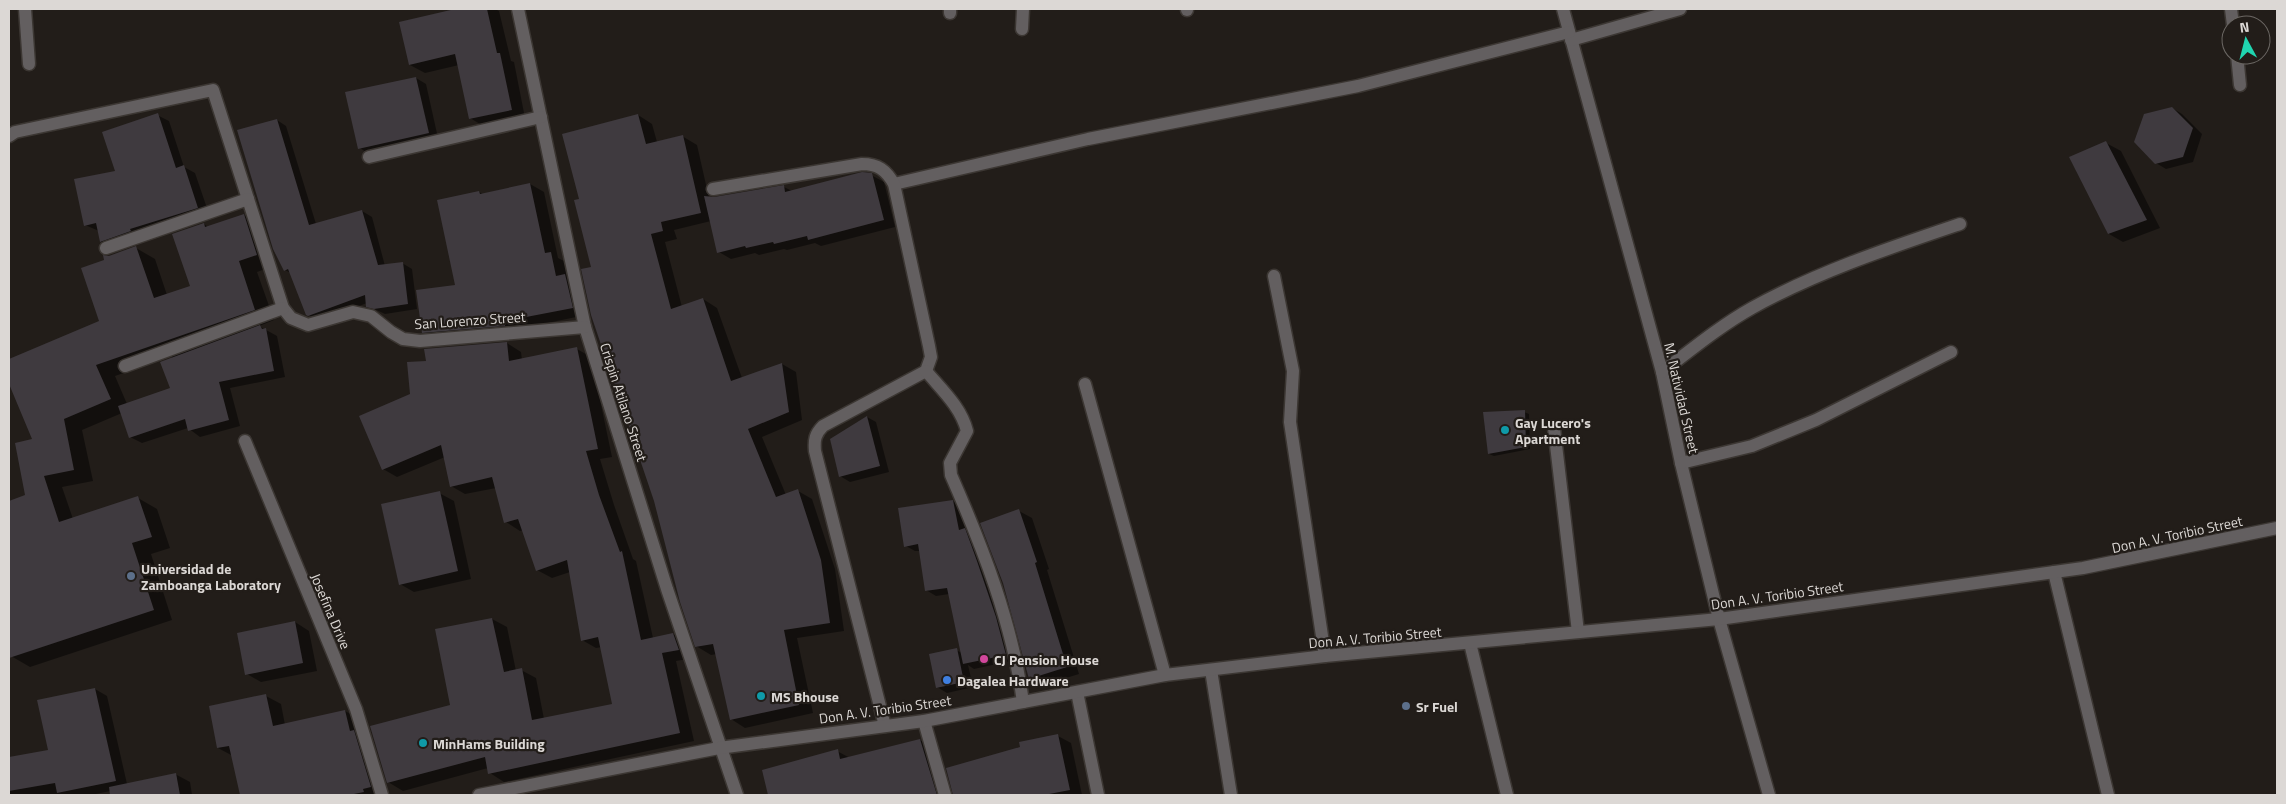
<svg xmlns="http://www.w3.org/2000/svg" width="2286" height="804" font-family="'Titillium Web',sans-serif">
<style>
.shadow{fill:#0007;fill-rule:evenodd}
.building{fill:#3f3a3f}
.lines{fill:none;stroke-linecap:round;stroke-linejoin:round}
.minor-casing{stroke:#3c3733;stroke-width:15}
.minor{stroke:#635f60;stroke-width:12}
.culture-dot{fill:#0f9aa8;stroke:#221d19;stroke-width:2}
.service-dot{fill:#5c6f8a;stroke:#221d19;stroke-width:2}
.hotel-dot{fill:#d1479c;stroke:#221d19;stroke-width:2}
.shop-dot{fill:#3f7fe0;stroke:#221d19;stroke-width:2}
.labels{text-anchor:middle;dominant-baseline:central;stroke-width:4.5;stroke-linejoin:round;paint-order:stroke}
.street-label{font-size:14px;fill:#dcd8d5;stroke:#221d19}
.poi-label{font-size:14px;font-weight:bold;fill:#dcd8d5;stroke:#221d19;text-anchor:start}
</style>
<rect width="100%" height="100%" fill="#221d19"/>
<g class="shadow">
<path d="M 461,9 L 495,9 L 499,11 L 511,61 L 514,62 L 525,118 L 485,127 L 470,118 L 459,65 L 425,73 L 410,65 L 400,23 Z"/>
<path d="M 416,78 L 426,84 L 438,138 L 369,154 L 360,148 Z"/>
<path d="M 2172,108 L 2182,114 L 2202,134 L 2193,162 L 2166,169 L 2156,163 Z"/>
<path d="M 157,115 L 169,121 L 184,167 L 195,173 L 209,214 L 113,248 L 101,242 L 99,231 L 85,225 L 117,172 Z"/>
<path d="M 638,115 L 652,124 L 657,142 L 682,136 L 697,145 L 709,198 L 784,187 L 792,191 L 871,175 L 884,182 L 895,227 L 821,246 L 815,243 L 787,250 L 784,249 L 759,255 L 755,253 L 731,259 L 719,252 L 711,221 L 674,230 L 677,239 L 665,242 L 682,307 L 703,299 L 717,308 L 742,378 L 782,364 L 796,372 L 802,420 L 762,437 L 786,495 L 798,491 L 812,499 L 835,569 L 844,631 L 797,638 L 813,713 L 745,728 L 731,719 L 717,654 L 711,655 L 696,646 L 593,268 L 581,200 Z"/>
<path d="M 277,120 L 286,126 L 316,224 L 362,211 L 372,217 L 385,266 L 402,263 L 412,269 L 417,309 L 385,314 L 368,306 L 367,303 L 319,321 L 307,314 L 291,273 L 285,270 Z"/>
<path d="M 2106,143 L 2121,151 L 2160,228 L 2123,242 L 2109,234 Z"/>
<path d="M 530,184 L 544,192 L 558,258 L 564,261 L 567,276 L 579,283 L 586,315 L 518,329 L 437,340 L 423,332 L 457,286 L 479,192 L 483,194 Z"/>
<path d="M 244,215 L 263,226 L 276,265 L 257,272 L 274,320 L 259,326 L 277,336 L 285,377 L 230,388 L 240,426 L 200,437 L 188,428 L 142,443 L 130,437 L 122,413 L 82,430 L 93,481 L 62,487 L 73,519 L 138,498 L 157,509 L 170,548 L 151,554 L 172,620 L 30,667 L 11,656 L 9,650 L 9,502 L 27,496 L 34,440 L 9,381 L 9,360 L 101,321 L 106,261 L 109,257 L 136,248 L 155,259 L 167,295 L 191,287 L 204,224 L 208,227 ZM 172,356 L 171,389 L 127,404 L 115,376 Z"/>
<path d="M 507,343 L 521,352 L 522,360 L 577,349 L 591,357 L 612,457 L 600,459 L 614,505 L 633,559 L 636,561 L 653,638 L 673,634 L 688,643 L 693,658 L 676,661 L 694,741 L 504,782 L 490,773 L 488,768 L 403,791 L 388,782 L 451,706 L 436,630 L 492,619 L 507,627 L 516,671 L 521,670 L 536,678 L 544,719 L 614,705 L 602,647 L 596,648 L 582,640 L 570,572 L 552,578 L 537,570 L 523,530 L 520,531 L 506,522 L 496,488 L 465,494 L 451,486 L 445,457 L 397,477 L 383,469 L 427,362 Z"/>
<path d="M 1524,412 L 1529,414 L 1530,449 L 1494,456 L 1489,454 Z"/>
<path d="M 867,417 L 876,422 L 889,472 L 850,482 L 840,476 Z"/>
<path d="M 439,493 L 454,501 L 471,579 L 414,592 L 400,584 Z"/>
<path d="M 953,501 L 962,506 L 967,531 L 974,535 L 1015,660 L 974,669 L 968,665 L 973,687 L 947,693 L 937,687 L 956,650 L 962,653 L 949,594 L 936,596 L 926,590 L 920,551 L 915,551 L 906,546 Z"/>
<path d="M 1019,511 L 1032,518 L 1049,569 L 1047,570 L 1079,674 L 1043,685 L 1030,678 Z"/>
<path d="M 295,622 L 309,631 L 317,671 L 261,682 L 247,674 Z"/>
<path d="M 95,689 L 107,696 L 127,784 L 175,774 L 190,782 L 192,795 L 121,795 L 120,789 L 91,795 L 9,795 L 9,758 L 49,751 Z"/>
<path d="M 266,696 L 281,704 L 285,725 L 345,711 L 360,719 L 384,795 L 241,795 L 233,756 L 218,748 Z"/>
<path d="M 1058,736 L 1071,743 L 1082,795 L 954,795 Z"/>
<path d="M 920,740 L 934,748 L 947,795 L 770,795 L 763,771 L 837,751 L 850,758 Z"/>
</g>
<g class="building">
<path d="M 455,9 L 487,9 L 497,53 L 500,53 L 512,110 L 469,119 L 455,54 L 409,65 L 399,22 Z"/>
<path d="M 416,77 L 429,133 L 358,149 L 345,92 Z"/>
<path d="M 2172,107 L 2193,128 L 2183,157 L 2155,164 L 2134,142 L 2144,114 Z"/>
<path d="M 158,113 L 176,168 L 184,165 L 198,208 L 130,229 L 131,231 L 100,242 L 96,223 L 84,226 L 74,179 L 115,171 L 102,132 Z"/>
<path d="M 638,114 L 646,144 L 683,135 L 701,213 L 661,222 L 663,231 L 651,234 L 671,309 L 703,298 L 731,381 L 782,363 L 789,412 L 748,429 L 776,497 L 798,489 L 821,560 L 830,623 L 784,630 L 799,705 L 730,720 L 713,644 L 695,647 L 680,602 L 654,501 L 591,315 L 581,269 L 591,267 L 574,200 L 579,199 L 562,134 Z"/>
<path d="M 277,119 L 309,225 L 362,210 L 378,265 L 403,262 L 408,304 L 374,309 L 366,307 L 365,295 L 308,316 L 306,315 L 288,269 L 284,271 L 273,249 L 237,130 Z"/>
<path d="M 2106,141 L 2147,220 L 2108,234 L 2069,157 Z"/>
<path d="M 862,172 L 872,173 L 884,220 L 808,240 L 807,236 L 774,244 L 773,242 L 746,248 L 745,246 L 717,253 L 704,196 L 714,197 L 784,185 L 785,192 Z"/>
<path d="M 530,183 L 545,253 L 551,252 L 556,276 L 565,274 L 573,308 L 505,321 L 505,326 L 422,333 L 416,290 L 455,285 L 437,200 L 479,191 L 480,194 Z"/>
<path d="M 244,214 L 257,255 L 239,261 L 255,310 L 96,365 L 111,399 L 64,419 L 74,470 L 44,476 L 59,522 L 138,496 L 152,537 L 132,543 L 154,610 L 9,658 L 9,501 L 25,495 L 15,443 L 32,439 L 9,384 L 9,359 L 99,321 L 81,268 L 104,260 L 103,255 L 109,256 L 136,246 L 154,298 L 190,286 L 172,234 L 204,223 L 205,227 Z"/>
<path d="M 260,325 L 262,329 L 266,328 L 274,371 L 219,382 L 229,420 L 188,431 L 185,419 L 129,438 L 118,406 L 170,388 L 160,362 Z"/>
<path d="M 507,342 L 509,361 L 577,347 L 598,449 L 586,451 L 599,495 L 620,552 L 622,551 L 641,640 L 673,633 L 679,650 L 662,653 L 680,733 L 488,774 L 485,757 L 387,783 L 370,726 L 450,705 L 435,629 L 492,618 L 504,672 L 522,668 L 532,720 L 612,704 L 598,637 L 581,641 L 567,560 L 536,571 L 518,519 L 504,523 L 492,477 L 450,487 L 441,445 L 382,470 L 359,416 L 410,394 L 407,362 L 426,361 L 424,349 Z"/>
<path d="M 1525,410 L 1526,447 L 1488,454 L 1483,412 Z"/>
<path d="M 867,416 L 880,466 L 839,477 L 830,439 Z"/>
<path d="M 440,491 L 458,571 L 399,585 L 381,504 Z"/>
<path d="M 953,500 L 959,530 L 965,528 L 977,561 L 996,617 L 1006,655 L 963,664 L 947,588 L 925,591 L 918,544 L 904,547 L 898,508 Z"/>
<path d="M 1019,509 L 1037,562 L 1035,563 L 1067,667 L 1029,679 L 1003,583 L 980,523 Z"/>
<path d="M 295,621 L 303,663 L 245,675 L 237,633 Z"/>
<path d="M 957,648 L 964,682 L 936,688 L 929,654 Z"/>
<path d="M 95,688 L 116,781 L 57,793 L 55,783 L 9,791 L 9,757 L 48,750 L 37,700 Z"/>
<path d="M 266,694 L 273,726 L 345,710 L 350,731 L 354,730 L 371,787 L 363,789 L 364,792 L 349,795 L 240,795 L 229,746 L 217,748 L 209,706 Z"/>
<path d="M 1058,734 L 1070,790 L 1044,795 L 953,795 L 946,768 L 1020,747 L 1019,742 Z"/>
<path d="M 920,739 L 937,795 L 768,795 L 762,770 L 838,749 L 840,759 Z"/>
<path d="M 176,773 L 180,795 L 110,795 L 109,787 Z"/>
</g>
<g class="lines">
<g class="minor-casing">
<g id="minor">
<path d="M 25,9 L 29,64"/>
<path d="M 518,9 L 585,327 L 667,589 L 737,795"/>
<path d="M 1187,9 L 1187,10"/>
<path d="M 1563,9 L 1662,372 L 1681,463 L 1719,619 L 1769,795"/>
<path d="M 2231,9 L 2233,25"/>
<path d="M 950,13 L 950,9"/>
<path d="M 1022,29 L 1023,9"/>
<path d="M 1571,40 L 1680,9"/>
<path d="M 2237,55 L 2240,85"/>
<path d="M 9,136 L 15,132 L 213,90 L 283,308 L 291,318 L 308,325 L 353,312 L 371,316 L 391,332 L 403,339 L 420,341 L 585,327"/>
<path d="M 369,157 L 541,117"/>
<path d="M 894,184 L 1088,139 L 1358,86 L 1569,32"/>
<path d="M 713,189 L 862,164 C 878,164 886,170 894,184 L 929,346 L 931,357 L 926,371 L 823,426 C 815,434 814,440 815,451 L 885,726"/>
<path d="M 106,248 L 248,199"/>
<path d="M 1274,276 L 1293,371 L 1290,422 L 1325,656"/>
<path d="M 125,366 L 283,308"/>
<path d="M 926,371 C 942,390 961,407 967,431 L 950,463 L 951,475 C 983,548 1012,622 1023,702"/>
<path d="M 1662,372 C 1691,350 1720,326 1752,308 C 1817,272 1889,248 1960,224"/>
<path d="M 1085,384 L 1165,675"/>
<path d="M 1554,428 L 1578,632"/>
<path d="M 245,441 L 356,709 L 382,795"/>
<path d="M 1681,463 L 1752,446 L 1816,420 L 1951,352"/>
<path d="M 2054,572 L 2108,795"/>
<path d="M 1470,643 L 1507,795"/>
<path d="M 1211,670 L 1231,795"/>
<path d="M 1077,692 L 1098,795"/>
<path d="M 924,721 L 945,795"/>
<path d="M 479,795 L 719,748 L 924,721 L 1165,675 L 1325,656 L 1719,619 L 2083,568 L 2277,528"/>
</g>
</g>
<use href="#minor" class="minor"/>
</g>
<g class="culture-dot">
<circle cx="1505" cy="430" r="5"/>
<circle cx="761" cy="696" r="5"/>
<circle cx="423" cy="743" r="5"/>
</g>
<g class="service-dot">
<circle cx="131" cy="576" r="5"/>
<circle cx="1406" cy="706" r="5"/>
</g>
<circle class="hotel-dot" cx="984" cy="659" r="5"/>
<circle class="shop-dot" cx="947" cy="680" r="5"/>
<g class="labels">
<g class="street-label">
<text transform="translate(470 320) rotate(-4)">San Lorenzo Street</text>
<text transform="translate(1682 398) rotate(77)">M. Natividad Street</text>
<text transform="translate(624 402) rotate(72)">Crispin Atilano Street</text>
<text transform="translate(2177 534) rotate(-12)">Don A. V. Toribio Street</text>
<text transform="translate(1777 595) rotate(-8)">Don A. V. Toribio Street</text>
<text transform="translate(331 611) rotate(67)">Josefina Drive</text>
<text transform="translate(1375 637) rotate(-5)">Don A. V. Toribio Street</text>
<text transform="translate(885 709) rotate(-8)">Don A. V. Toribio Street</text>
</g>
<g class="poi-label">
<text x="1515" y="422">Gay Lucero's<tspan x="1515" dy="16">Apartment</tspan></text>
<text x="141" y="568">Universidad de<tspan x="141" dy="16">Zamboanga Laboratory</tspan></text>
<text x="994" y="659">CJ Pension House</text>
<text x="957" y="680">Dagalea Hardware</text>
<text x="771" y="696">MS Bhouse</text>
<text x="1416" y="706">Sr Fuel</text>
<text x="433" y="743">MinHams Building</text>
</g>
</g>
<rect width="2286" height="804" fill="none" stroke="#dcd8d5" stroke-width="20"/>
<g transform="translate(2246 40) rotate(353)"><circle r="24" fill="#221d19" stroke="#6c6864"/>
<path d="M0-4L9 19L0 12L-9 19Z" fill="#20d5b0"/>
<text y="-8" font-size="14" font-weight="bold" text-anchor="middle" fill="#dcd8d5">N</text>
</g>
</svg>
